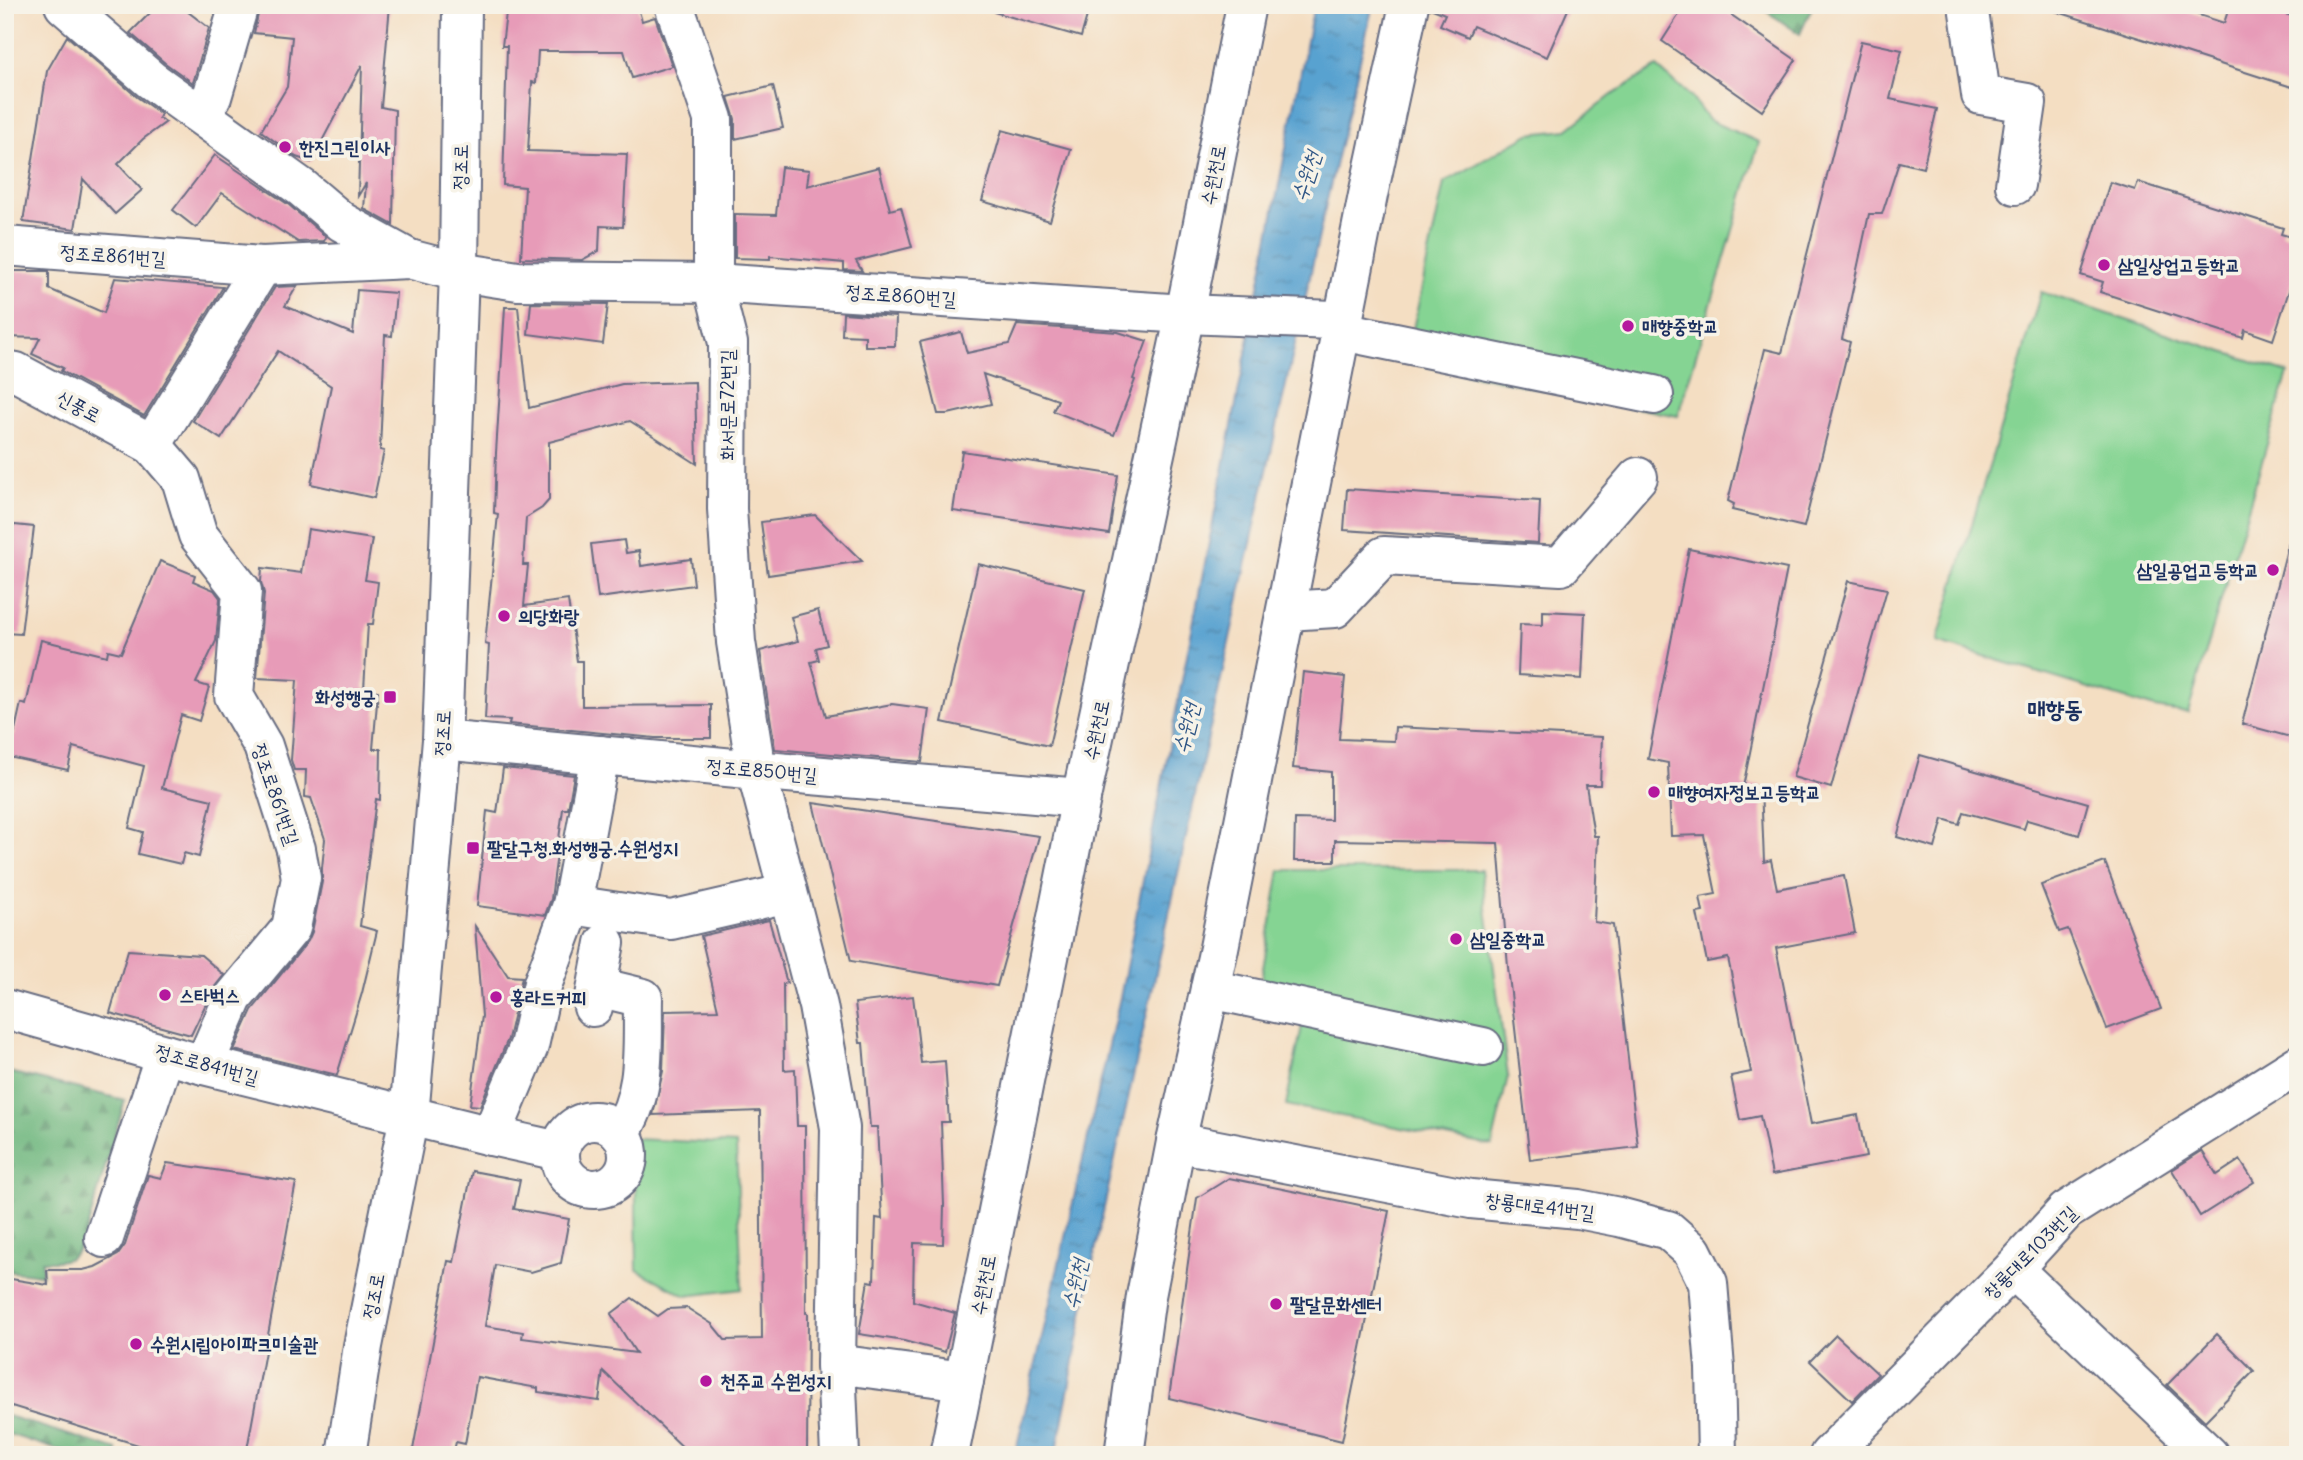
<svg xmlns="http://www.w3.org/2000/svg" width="2303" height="1460" font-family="Delius,'Poor Story',sans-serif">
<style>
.green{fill:#85d493;stroke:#508278;stroke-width:2}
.forest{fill:url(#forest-firs);stroke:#44726e;stroke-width:2}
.water{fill:url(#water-ripples);stroke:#3a6897;stroke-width:2}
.building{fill:#e79bb8}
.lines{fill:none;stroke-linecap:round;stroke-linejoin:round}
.minor-casing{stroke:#676c81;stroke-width:42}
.minor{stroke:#fff;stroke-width:38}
.poi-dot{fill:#b5179e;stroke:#f7f3e8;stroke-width:2.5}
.labels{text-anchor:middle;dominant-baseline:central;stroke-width:7;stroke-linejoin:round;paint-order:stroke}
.poi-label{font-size:19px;font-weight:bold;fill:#1b2f5e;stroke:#f7f3e8;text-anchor:start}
.street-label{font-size:19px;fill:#1b2f5e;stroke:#f7f3e8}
.water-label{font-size:21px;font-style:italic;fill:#315786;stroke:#f7f3e8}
.quarter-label{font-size:23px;font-weight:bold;fill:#1b2f5e;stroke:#f7f3e8}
</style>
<defs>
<pattern id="forest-firs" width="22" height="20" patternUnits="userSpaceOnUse" patternTransform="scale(1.75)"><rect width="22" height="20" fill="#6cb67d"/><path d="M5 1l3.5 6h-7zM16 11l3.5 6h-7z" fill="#58946a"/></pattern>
<pattern id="water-ripples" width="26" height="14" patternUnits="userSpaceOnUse" patternTransform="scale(1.75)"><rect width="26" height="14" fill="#59a2d0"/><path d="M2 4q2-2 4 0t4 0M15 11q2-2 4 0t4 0" fill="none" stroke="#4984ac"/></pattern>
</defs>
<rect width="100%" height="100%" fill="#f7f3e8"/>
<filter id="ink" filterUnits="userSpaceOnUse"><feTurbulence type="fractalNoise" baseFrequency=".0143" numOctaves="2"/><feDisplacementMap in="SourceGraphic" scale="14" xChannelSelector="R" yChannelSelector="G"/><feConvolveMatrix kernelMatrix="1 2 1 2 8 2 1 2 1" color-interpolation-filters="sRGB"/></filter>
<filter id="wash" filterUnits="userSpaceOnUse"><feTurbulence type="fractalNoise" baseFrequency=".00686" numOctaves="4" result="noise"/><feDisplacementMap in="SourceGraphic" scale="28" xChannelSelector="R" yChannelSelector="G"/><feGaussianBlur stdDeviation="1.57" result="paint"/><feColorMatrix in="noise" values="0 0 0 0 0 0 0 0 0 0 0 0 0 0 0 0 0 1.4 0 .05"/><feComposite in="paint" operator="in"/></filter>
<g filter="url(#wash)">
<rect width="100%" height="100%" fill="#f4dec2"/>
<g class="green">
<path d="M 1657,67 L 1691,97 L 1708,120 L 1759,142 L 1678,416 L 1406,362 L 1444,183 L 1529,134 L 1567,130 L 1612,95 Z"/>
<path d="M 2041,292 L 2288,373 L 2188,713 L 2155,708 L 1937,642 Z"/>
<path d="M 1280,870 L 1481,870 L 1508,1076 L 1492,1146 L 1286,1105 L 1304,1016 L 1256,1009 Z"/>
<path d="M 635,1139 L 736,1144 L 742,1289 L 686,1296 L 637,1270 Z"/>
</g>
<g class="forest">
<path d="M 1757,5 L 1813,5 L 1800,34 Z"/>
<path d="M 5,1071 L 125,1100 L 84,1239 C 72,1262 67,1261 42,1261 L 42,1275 L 5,1271 Z"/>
<path d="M 8,1416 L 117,1450 L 117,1455 L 74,1455 L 5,1433 Z"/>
</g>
<path class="water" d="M 1314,5 L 1373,5 L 1326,204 L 1100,1226 L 1056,1455 L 1015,1455 L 1121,993 Z"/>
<g id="blocks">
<g class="building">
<path d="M 158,5 L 179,5 L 209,28 L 193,83 L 165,63 L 130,33 Z"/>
<path d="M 260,5 L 390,5 L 381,107 L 395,110 L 393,225 L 364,209 L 366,183 L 358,196 L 362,65 L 311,162 L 296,157 L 261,131 L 287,87 L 292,37 L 254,33 Z"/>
<path d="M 507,5 L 637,5 L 642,21 L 655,17 L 672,66 L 632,78 L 624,51 L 538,51 L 536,83 L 532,82 L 528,151 L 627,154 L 623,227 L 600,226 L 599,251 L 582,260 L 521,258 L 525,187 L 503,185 L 507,46 L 502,46 Z"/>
<path d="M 995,5 L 1090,5 L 1081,37 L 994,12 Z"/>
<path d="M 1430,5 L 1570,5 L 1547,57 L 1473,26 L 1468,37 L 1440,25 L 1445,14 L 1430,8 Z"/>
<path d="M 1685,5 L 1717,5 L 1796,60 L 1762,111 L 1662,41 Z"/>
<path d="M 2053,5 L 2168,5 L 2224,23 L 2230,5 L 2256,5 L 2298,18 L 2298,89 L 2052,10 Z"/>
<path d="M 67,36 L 137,97 L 161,114 L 159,118 L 166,122 L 143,139 L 118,164 L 142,190 L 115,214 L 83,179 L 75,229 L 23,222 L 47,71 Z"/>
<path d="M 1861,41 L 1902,50 L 1890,99 L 1937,109 L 1923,168 L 1899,162 L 1882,214 L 1869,214 L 1842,339 L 1850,342 L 1804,527 L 1732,510 L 1734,504 L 1728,501 L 1765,349 L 1782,353 Z"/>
<path d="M 773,86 L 783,128 L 735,139 L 735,119 L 728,97 Z"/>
<path d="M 1002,130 L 1071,149 L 1050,221 L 982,201 Z"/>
<path d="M 215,155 L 289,205 L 326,237 L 324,241 L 298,242 L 222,193 L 196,228 L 173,210 Z"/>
<path d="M 781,167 L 809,170 L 807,186 L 879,167 L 890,210 L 901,207 L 912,247 L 856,261 L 862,271 L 844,270 L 844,263 L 770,256 L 770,259 L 735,258 L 735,214 L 776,215 Z"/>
<path d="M 2110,182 L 2135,190 L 2138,182 L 2283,228 L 2281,234 L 2298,239 L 2298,263 L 2273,340 L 2245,330 L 2243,338 L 2100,292 L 2103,282 L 2081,275 Z"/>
<path d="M 5,271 L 49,271 L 49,289 L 104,313 L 115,278 L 223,287 L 144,416 L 61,371 L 63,368 L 32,354 L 40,338 L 5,337 Z"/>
<path d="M 297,286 L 285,306 L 353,334 L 357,290 L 396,293 L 392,336 L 385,335 L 380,450 L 384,451 L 374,498 L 311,484 L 331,386 L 278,351 L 221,439 L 193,421 L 275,287 Z"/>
<path d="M 531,303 L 608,304 L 603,344 L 528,334 Z"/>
<path d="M 505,307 L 518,307 L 529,408 L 622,384 L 695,382 L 697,464 L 630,421 L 549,442 L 549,500 L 542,508 L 526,518 L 523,565 L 528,565 L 524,606 L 568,600 L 577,661 L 582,661 L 582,706 L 711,705 L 711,738 L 655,738 L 509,724 L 510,720 L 485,719 L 489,645 L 485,644 L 498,514 L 494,513 L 496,453 Z"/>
<path d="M 843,313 L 896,317 L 895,346 L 865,346 L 865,336 L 842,335 Z"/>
<path d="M 1017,325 L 1118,332 L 1147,341 L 1133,379 L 1135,380 L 1114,435 L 1053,411 L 1058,400 L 983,374 L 991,404 L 948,414 L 938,414 L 920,342 L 961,332 L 967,353 L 1009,344 Z"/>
<path d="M 962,451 L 1118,475 L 1109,534 L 953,511 Z"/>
<path d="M 1347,489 L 1540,501 L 1538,543 L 1344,530 Z"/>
<path d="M 815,515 L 862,561 L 768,575 L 761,522 Z"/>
<path d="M 5,524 L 34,527 L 21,634 L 5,633 Z"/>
<path d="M 308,529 L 372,539 L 365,580 L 378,582 L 373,624 L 368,624 L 364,689 L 378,691 L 373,749 L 381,749 L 380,800 L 376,799 L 360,926 L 377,931 L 362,993 L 337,1075 L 234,1050 L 252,1010 L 308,941 L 312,932 L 322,882 L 322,868 L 325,839 L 311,798 L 305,797 L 306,770 L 294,770 L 291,760 L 297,680 L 257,678 L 264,593 L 261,582 L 262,568 L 301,573 Z"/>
<path d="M 624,540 L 626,553 L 639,551 L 641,566 L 691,559 L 694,585 L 598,598 L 591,544 Z"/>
<path d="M 2289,541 L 2298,542 L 2298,739 L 2242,724 Z"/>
<path d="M 1689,549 L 1787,569 L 1743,787 L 1761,786 L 1764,862 L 1771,860 L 1777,889 L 1844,876 L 1855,933 L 1776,948 L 1811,1124 L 1858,1115 L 1866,1157 L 1772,1175 L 1760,1116 L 1740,1120 L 1731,1076 L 1751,1072 L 1728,958 L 1707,962 L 1697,913 L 1703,912 L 1700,897 L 1716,894 L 1704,835 L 1671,836 L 1668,763 L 1648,759 Z"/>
<path d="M 160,561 L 195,575 L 193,581 L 214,590 L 220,598 L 216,641 L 196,683 L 209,687 L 199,721 L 181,715 L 162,788 L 212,800 L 199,857 L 184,853 L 181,864 L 138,854 L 143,832 L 129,828 L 144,766 L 73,747 L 68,770 L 9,757 L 21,703 L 26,705 L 41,640 L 107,656 L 108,650 L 121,653 Z"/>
<path d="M 978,564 L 1085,589 L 1049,746 L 942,722 Z"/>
<path d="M 1848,581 L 1887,589 L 1831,788 L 1793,777 Z"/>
<path d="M 818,610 L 827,645 L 816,648 L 819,660 L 811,662 L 826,716 L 892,704 L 929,709 L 922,762 L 775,749 L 760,651 L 798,641 L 791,617 Z"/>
<path d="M 1543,611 L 1585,613 L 1582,679 L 1518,675 L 1520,624 L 1543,625 Z"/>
<path d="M 1303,672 L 1345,677 L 1339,739 L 1394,741 L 1395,727 L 1602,737 L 1600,785 L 1586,785 L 1594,836 L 1598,836 L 1594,922 L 1613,925 L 1638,1147 L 1530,1160 L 1508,967 L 1498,843 L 1335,840 L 1335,861 L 1294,861 L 1295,819 L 1331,820 L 1331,772 L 1293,768 Z"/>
<path d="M 1920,755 L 2088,803 L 2079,835 L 2027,820 L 2024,829 L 1963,812 L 1959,824 L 1943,819 L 1935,848 L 1897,837 Z"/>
<path d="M 503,768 L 574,775 L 568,809 L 563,809 L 551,899 L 545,915 L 477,906 L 487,811 L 497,813 Z"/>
<path d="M 813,803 L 1039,836 L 997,986 L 851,961 Z"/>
<path d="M 2105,862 L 2161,1009 L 2107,1029 L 2068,929 L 2059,932 L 2041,885 Z"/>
<path d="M 769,920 L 787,983 L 783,984 L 784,1070 L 795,1069 L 797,1126 L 805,1126 L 806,1313 L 808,1313 L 807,1455 L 691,1455 L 603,1371 L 599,1401 L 538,1392 L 538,1388 L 477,1377 L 465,1444 L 456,1442 L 453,1455 L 412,1455 L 448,1261 L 454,1262 L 472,1171 L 520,1180 L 514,1209 L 569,1219 L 561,1263 L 531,1272 L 495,1265 L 485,1326 L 523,1332 L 522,1338 L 636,1353 L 611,1314 L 632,1298 L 658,1316 L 668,1309 L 687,1308 L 712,1324 L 725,1340 L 762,1339 L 760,1111 L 653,1115 L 663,1071 L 665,1011 L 718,1010 L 701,936 Z"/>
<path d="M 475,926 L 508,976 L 522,977 L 508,1039 L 480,1106 L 470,1105 L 482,1016 Z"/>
<path d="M 128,950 L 201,955 L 224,975 L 213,989 L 191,1035 L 110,1013 Z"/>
<path d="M 913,996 L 921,1063 L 945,1061 L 949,1122 L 941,1122 L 944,1205 L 943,1244 L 914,1243 L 913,1301 L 955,1313 L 945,1352 L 904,1341 L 859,1334 L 868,1281 L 874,1282 L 876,1218 L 882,1219 L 877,1127 L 870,1127 L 863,1043 L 860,1043 L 855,1003 Z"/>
<path d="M 2202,1151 L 2217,1175 L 2240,1160 L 2254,1182 L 2200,1216 L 2172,1170 Z"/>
<path d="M 167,1163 L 296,1182 L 246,1455 L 171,1455 L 5,1404 L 5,1278 L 48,1285 L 47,1270 L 83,1270 L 95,1267 L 118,1255 L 125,1245 L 148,1175 L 161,1178 Z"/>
<path d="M 1229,1178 L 1389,1211 L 1342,1441 L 1169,1398 L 1197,1198 Z"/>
<path d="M 2217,1334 L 2254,1371 L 2205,1421 L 2167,1385 Z"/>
<path d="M 1836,1335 L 1878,1374 L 1852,1401 L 1810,1361 Z"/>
</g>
</g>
</g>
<g filter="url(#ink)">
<use href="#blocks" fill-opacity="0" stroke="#676c81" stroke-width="2"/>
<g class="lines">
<g class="minor-casing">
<g id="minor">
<path d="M 64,5 L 151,80 L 302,188 L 342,222 L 409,259"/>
<path d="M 674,5 L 713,119 L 713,283 L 728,343 L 727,509 L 736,642 L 756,770 L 818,1006 L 840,1128 L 836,1364 L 840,1455"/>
<path d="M 1968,5 L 1981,95 L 2027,103 L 2015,185"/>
<path d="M 196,112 L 212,97 L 239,5"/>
<path d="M 5,246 L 262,266 L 409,259 L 459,272 L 518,281 L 713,283 L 1185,314 L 1333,320 L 1344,323"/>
<path d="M 1342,331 L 1654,395"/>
<path d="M 5,370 L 16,372 L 152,445 L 181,479 L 198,535 L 242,591 L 234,696 L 263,746 L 296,849 L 301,878 L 291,928 L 233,998 L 204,1065"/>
<path d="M 152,445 L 262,266"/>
<path d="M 1287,611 L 1335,608 L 1384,556 L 1561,566 L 1638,477"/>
<path d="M 442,740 L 788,773 L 1081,798"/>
<path d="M 572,905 L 671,920 L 788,893"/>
<path d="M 598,987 L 643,998 C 642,1044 648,1093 620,1133"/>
<path d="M 1210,989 L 1483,1047"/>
<path d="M 593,1007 L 605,943"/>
<path d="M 5,1009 L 204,1065 L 491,1136 L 529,1046 L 543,983 L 572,905 L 600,755"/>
<circle cx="594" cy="1155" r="34"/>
<path d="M 491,1136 L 559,1151"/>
<path d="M 1176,1142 L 1471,1199 L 1578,1209 L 1619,1217 L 1668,1230 L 1692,1251 L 1708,1283 L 1715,1368 L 1717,1455"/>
<path d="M 104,1238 L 165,1054"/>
<path d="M 2013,1269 L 2209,1455"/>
<path d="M 836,1364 L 964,1381"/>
<path d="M 346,1455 L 363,1346 L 409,1116 L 442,740 L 459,272 L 462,5"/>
<path d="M 949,1455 L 1081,798 L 1185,314 L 1246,5"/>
<path d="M 1124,1455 L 1146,1296 L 1176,1142 L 1219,948 L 1368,195 L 1409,5"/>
<path d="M 1829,1455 L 2013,1269 L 2066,1211 L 2298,1065"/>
</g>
</g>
<use href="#minor" class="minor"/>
</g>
</g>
<g class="poi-dot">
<circle cx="285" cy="147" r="7"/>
<circle cx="2104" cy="265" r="7"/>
<circle cx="1628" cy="326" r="7"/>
<circle cx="2273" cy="570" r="7"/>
<circle cx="504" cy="616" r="7"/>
<rect x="383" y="690" width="14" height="14" rx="3.5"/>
<circle cx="1654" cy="792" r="7"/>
<rect x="466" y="841" width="14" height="14" rx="3.5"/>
<circle cx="1456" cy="939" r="7"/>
<circle cx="165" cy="995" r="7"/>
<circle cx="496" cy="997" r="7"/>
<circle cx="1276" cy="1304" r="7"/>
<circle cx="136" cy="1344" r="7"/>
<circle cx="706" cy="1381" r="7"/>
</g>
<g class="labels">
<g class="poi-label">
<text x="299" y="147">한진그린이사</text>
<text x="2118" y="265">삼일상업고등학교</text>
<text x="1642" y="326">매향중학교</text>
<text x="2259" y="570" text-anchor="end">삼일공업고등학교</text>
<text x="518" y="616">의당화랑</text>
<text x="376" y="697" text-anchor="end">화성행궁</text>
<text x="1668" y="792">매향여자정보고등학교</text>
<text x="487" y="848">팔달구청.화성행궁.수원성지</text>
<text x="1470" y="939">삼일중학교</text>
<text x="179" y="995">스타벅스</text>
<text x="510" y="997">홍라드커피</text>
<text x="1290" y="1304">팔달문화센터</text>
<text x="150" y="1344">수원시립아이파크미술관</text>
<text x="720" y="1381">천주교 수원성지</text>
</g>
<g class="street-label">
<text transform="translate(460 167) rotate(-89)">정조로</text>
<text transform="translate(1213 175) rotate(-79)">수원천로</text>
<text transform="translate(113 255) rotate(4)">정조로861번길</text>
<text transform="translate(901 295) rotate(4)">정조로860번길</text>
<text transform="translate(727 405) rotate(-90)">화서문로72번길</text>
<text transform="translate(79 406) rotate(28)">신풍로</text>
<text transform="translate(1096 730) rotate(-78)">수원천로</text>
<text transform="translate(442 733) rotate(-87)">정조로</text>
<text transform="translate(762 770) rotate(5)">정조로850번길</text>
<text transform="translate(276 794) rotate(71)">정조로861번길</text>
<text transform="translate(207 1064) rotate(15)">정조로841번길</text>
<text transform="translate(1540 1206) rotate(7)">창룡대로41번길</text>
<text transform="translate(2030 1252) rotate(-45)">창룡대로103번길</text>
<text transform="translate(983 1285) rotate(-79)">수원천로</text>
<text transform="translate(373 1296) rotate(-79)">정조로</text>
</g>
<g class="water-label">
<text transform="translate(1306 176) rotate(-72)">수원천</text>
<text transform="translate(1186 728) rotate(-76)">수원천</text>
<text transform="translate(1075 1284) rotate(-78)">수원천</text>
</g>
<g class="quarter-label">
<text x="2055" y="708">매향동</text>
</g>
</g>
<rect width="2303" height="1460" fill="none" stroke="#f7f3e8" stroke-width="28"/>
</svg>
